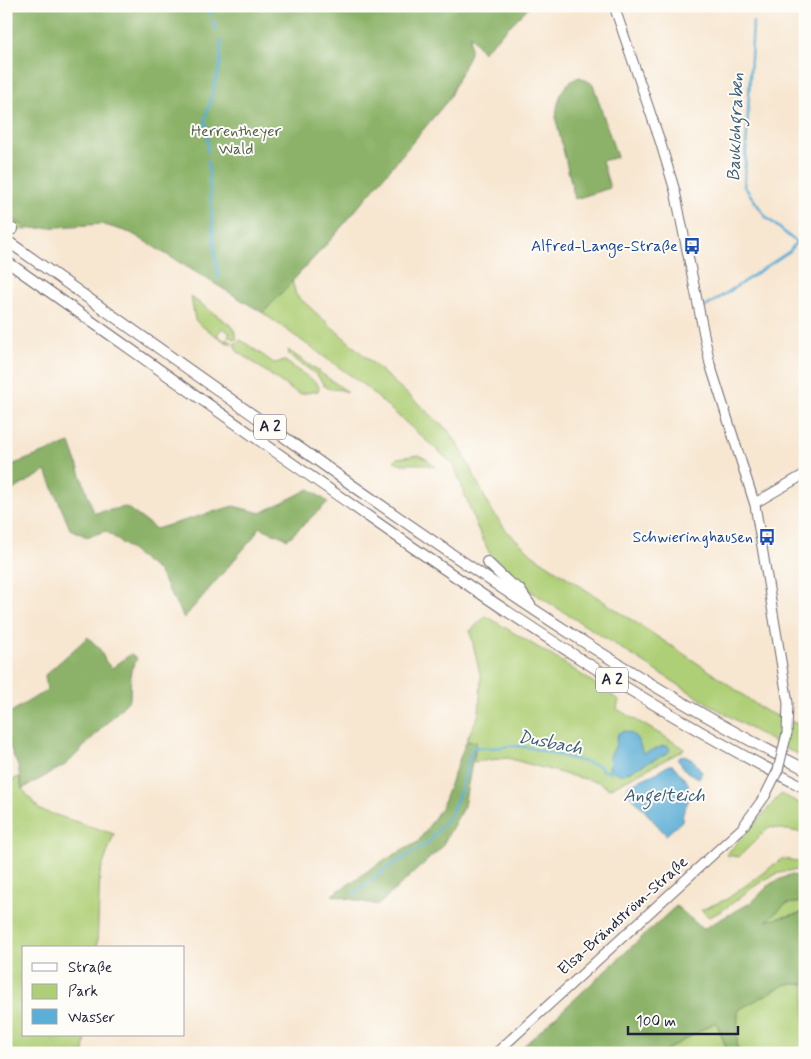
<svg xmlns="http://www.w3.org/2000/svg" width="811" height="1059" font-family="Mynerve,sans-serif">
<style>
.green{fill:#afcf76;stroke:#687858}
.forest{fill:#8bb267;stroke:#566a51}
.water{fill:#5baed6;stroke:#3e6888}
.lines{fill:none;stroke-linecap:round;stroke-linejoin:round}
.stream{stroke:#5baed6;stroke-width:2.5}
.secondary-casing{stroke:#6d676f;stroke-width:11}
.highway-casing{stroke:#6d676f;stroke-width:12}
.secondary{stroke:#fff;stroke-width:9}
.highway{stroke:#fff;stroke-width:10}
.secondary-bridge-casing{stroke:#6d676f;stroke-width:11;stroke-linecap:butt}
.secondary-bridge{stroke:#fff;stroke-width:9}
.labels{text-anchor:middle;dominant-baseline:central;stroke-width:4;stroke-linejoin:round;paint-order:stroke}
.shield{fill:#fdfcf7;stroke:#646373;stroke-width:1}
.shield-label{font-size:15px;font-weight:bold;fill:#22223b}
.park-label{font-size:16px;fill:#535f50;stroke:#fdfcf7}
.transit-label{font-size:16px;fill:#164399;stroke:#fdfcf7;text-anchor:end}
.street-label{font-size:16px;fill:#22223b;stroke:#fdfcf7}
.water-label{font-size:18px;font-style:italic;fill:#395a79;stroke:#fdfcf7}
</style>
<rect width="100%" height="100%" fill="#fdfcf7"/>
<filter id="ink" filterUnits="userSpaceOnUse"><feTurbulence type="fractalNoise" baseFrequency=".02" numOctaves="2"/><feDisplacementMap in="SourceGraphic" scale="10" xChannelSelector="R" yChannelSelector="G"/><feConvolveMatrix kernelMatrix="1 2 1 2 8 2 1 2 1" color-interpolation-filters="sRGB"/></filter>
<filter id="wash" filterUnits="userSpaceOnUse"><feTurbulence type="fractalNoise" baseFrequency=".0096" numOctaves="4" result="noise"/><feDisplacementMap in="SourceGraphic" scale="20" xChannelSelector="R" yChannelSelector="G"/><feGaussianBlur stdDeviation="1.12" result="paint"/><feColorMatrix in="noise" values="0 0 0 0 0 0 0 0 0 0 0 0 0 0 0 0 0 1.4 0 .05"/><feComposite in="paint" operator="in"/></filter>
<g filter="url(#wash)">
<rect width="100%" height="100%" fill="#f7e6d0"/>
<g class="green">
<path d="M 6,214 L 27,230 L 13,229 L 6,224 Z"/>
<path d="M 292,280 L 296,295 L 450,432 L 464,455 L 490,508 L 506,530 L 533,555 L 714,674 L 765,711 L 805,727 L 805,758 L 775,743 L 712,706 L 529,590 L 491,556 L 476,525 L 454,465 L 361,383 L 263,313 Z"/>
<path d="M 191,297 L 233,327 L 237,339 L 234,339 L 228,336 L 230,333 L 222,328 L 217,335 L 225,341 L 226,339 L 233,343 L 227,343 L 200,325 L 195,320 Z"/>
<path d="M 241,340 L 274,363 L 285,361 L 316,383 L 319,387 L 318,391 L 300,394 L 292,390 L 237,351 L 234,344 Z"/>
<path d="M 288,350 L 345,390 L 348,392 L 341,390 L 326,388 L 317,375 L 289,355 Z"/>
<path d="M 419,455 L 428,460 L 435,467 L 422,464 L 402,464 L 394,461 L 397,458 Z"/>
<path d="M 486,616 L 567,665 L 619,700 L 617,709 L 684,748 L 682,751 L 609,789 L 599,782 L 568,775 L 507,758 L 474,762 L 476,742 L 466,741 L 479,714 L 481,678 L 470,631 Z"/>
<path d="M 19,777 L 22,789 L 40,810 L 114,834 L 100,873 L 97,948 L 24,948 L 24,1035 L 86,1035 L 84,1053 L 6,1053 L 6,783 Z"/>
<path d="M 781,794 L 805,806 L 805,833 L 769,827 L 739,857 L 726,855 Z"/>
<path d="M 782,859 L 805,862 L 805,871 C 764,865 743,903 709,917 L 701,910 L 727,899 Z"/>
<path d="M 805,902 L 805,912 L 765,921 L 786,904 Z"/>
<path d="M 786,984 L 805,984 L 805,1053 L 737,1053 L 738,1010 Z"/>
<path d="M 716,1022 L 726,1047 L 724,1053 L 661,1053 Z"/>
</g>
<g class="forest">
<path d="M 6,6 L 530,6 L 483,52 L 470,35 L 470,53 L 448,100 L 334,236 L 263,313 L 131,233 L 101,224 L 28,229 L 6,213 Z"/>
<path d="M 580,77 L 593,84 L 617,157 L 602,161 L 610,188 L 575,199 L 556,120 C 557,103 560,83 580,77 Z"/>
<path d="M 70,443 L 94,513 L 126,507 L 156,529 L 233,506 L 261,513 L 309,489 L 328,502 L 288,539 L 259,527 L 253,538 L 184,618 L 158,571 L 106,531 L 87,537 L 70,529 L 46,471 L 6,494 L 6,467 Z"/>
<path d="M 88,637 L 99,648 L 106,662 L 112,668 L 131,654 L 137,658 L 131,670 L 130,699 L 67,764 L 22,789 L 18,766 L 6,739 L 6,715 L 47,690 L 45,675 Z"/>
<path d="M 476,741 L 464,806 L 441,848 L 378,905 L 332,895 L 381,862 L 418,842 L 441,808 L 466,742 Z"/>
<path d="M 789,875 L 805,876 L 805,902 L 786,904 L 766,921 L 805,912 L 805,984 L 786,984 L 738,1010 L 737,1053 L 724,1053 L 726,1047 L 716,1022 L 661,1053 L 516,1053 L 676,906 L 703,929 L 752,902 L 770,884 Z"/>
</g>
<g class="water">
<path d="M 624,731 C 638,734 639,742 643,754 L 663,746 L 668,746 L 670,750 L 668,753 L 622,775 L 609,769 L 610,756 L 615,747 L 618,733 Z"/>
<path d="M 683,755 L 694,761 L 702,772 L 699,778 L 687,772 L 677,759 Z"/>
<path d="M 669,765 L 673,765 L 688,783 L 689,799 L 683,813 L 682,821 L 666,835 L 627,791 L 629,785 L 656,773 Z"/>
</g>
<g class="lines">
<g class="stream">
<path d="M 208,6 L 211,15"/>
<path d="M 212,20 L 217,31"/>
<path d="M 753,22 L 744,186 L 766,217 L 796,242"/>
<path d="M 208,153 L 207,129 L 205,120 L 220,65 L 221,40"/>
<path d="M 208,161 L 215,256 L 219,279"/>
<path d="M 704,308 L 790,251 L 796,242 L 805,237"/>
<path d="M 353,895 L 384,870 L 428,843 L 451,814 L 462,787 L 469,757 L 474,747 L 492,748 L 512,746 L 527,747 L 600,766 L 602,770 L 610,772 L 614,770"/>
</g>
</g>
</g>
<g filter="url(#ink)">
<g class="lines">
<g class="secondary-casing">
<g id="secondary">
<path d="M 614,6 L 660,141 L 675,191 L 710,364 L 755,505 L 788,703 L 787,733"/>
<path d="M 755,503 L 805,474"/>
<path d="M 496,1053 L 742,828 L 765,796"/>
</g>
</g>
<g class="highway-casing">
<g id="highway">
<path d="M 6,228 L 13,229"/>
<path d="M 6,240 C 122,321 237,403 352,485 C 498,587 645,689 805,769"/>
<path d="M 6,261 C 128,347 249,434 372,519 C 511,616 653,711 805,788"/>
<path d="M 487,562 L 508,582 L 519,589 L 530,605"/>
</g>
</g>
<use href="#secondary" class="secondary"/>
<use href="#highway" class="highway"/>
<g class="secondary-bridge-casing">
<path id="secondary-bridge" d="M 765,796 L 778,770 L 787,733"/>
</g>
<use href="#secondary-bridge" class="secondary-bridge"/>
</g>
</g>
<defs>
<g id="bus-bare" transform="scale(1.35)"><path d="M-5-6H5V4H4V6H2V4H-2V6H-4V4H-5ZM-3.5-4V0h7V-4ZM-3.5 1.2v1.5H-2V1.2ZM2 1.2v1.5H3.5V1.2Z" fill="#1a4fb4" stroke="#fdfcf7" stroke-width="2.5" paint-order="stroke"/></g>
</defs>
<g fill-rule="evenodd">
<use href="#bus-bare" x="692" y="246"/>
<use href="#bus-bare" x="767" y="537"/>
</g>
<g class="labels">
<g class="shield">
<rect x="254" y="414.5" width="32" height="25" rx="4"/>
<rect x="596" y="667.5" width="32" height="25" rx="4"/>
</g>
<g class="shield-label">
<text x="270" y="427">A 2</text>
<text x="612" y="680">A 2</text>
</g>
<g class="park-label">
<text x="236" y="131">Herrentheyer<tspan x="236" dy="18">Wald</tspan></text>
</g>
<g class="transit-label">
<text x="678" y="246">Alfred-Lange-Straße</text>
<text x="753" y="537">Schwieringhausen</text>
</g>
<g class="street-label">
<text transform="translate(623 916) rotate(-42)">Elsa-Brändström-Straße</text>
</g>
<g class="water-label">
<text transform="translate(736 127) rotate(-88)">Bauklohgraben</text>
<text transform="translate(550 743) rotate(11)">Dusbach</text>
<text x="664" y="796">Angelteich</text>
</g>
</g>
<rect width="811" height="1059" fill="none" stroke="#fdfcf7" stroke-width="25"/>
<rect x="22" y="946" width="162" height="90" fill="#fdfcf7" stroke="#a5a5ac"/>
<rect x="32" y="963" width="25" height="8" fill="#ffffff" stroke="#a5a5ac"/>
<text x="68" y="972" font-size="15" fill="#22223b">Straße</text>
<rect x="32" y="984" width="25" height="15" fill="#afcf76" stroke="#a5a5ac"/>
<text x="68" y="996" font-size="15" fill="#22223b">Park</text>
<rect x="32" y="1009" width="25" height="15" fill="#5baed6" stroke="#a5a5ac"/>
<text x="68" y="1022" font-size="15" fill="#22223b">Wasser</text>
<path d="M628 1026v8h110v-8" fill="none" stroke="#22223b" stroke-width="2.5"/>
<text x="636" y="1026" font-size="15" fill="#22223b" stroke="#fdfcf7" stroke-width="4" paint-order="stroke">100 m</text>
</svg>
